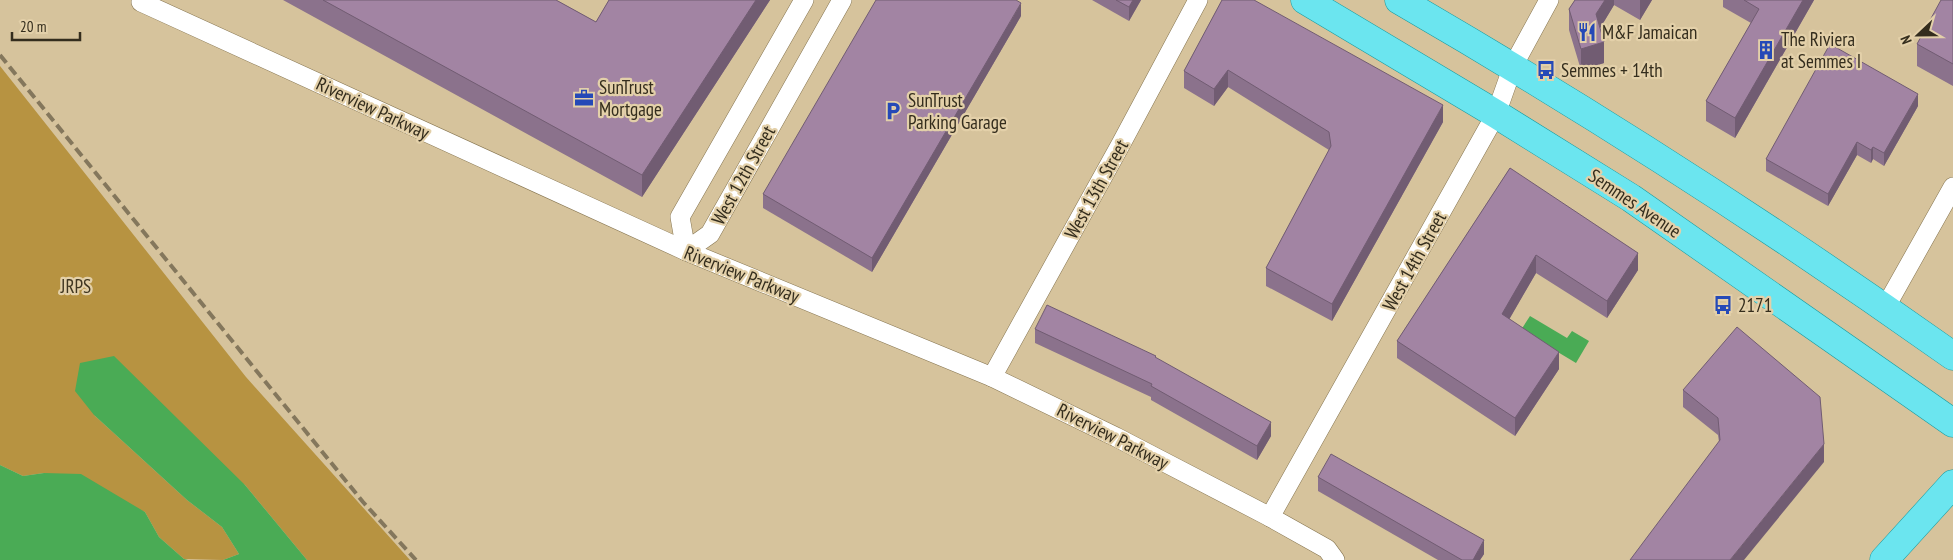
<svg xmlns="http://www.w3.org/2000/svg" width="1953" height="560" font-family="'PT Sans Narrow',sans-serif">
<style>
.green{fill:#b79341}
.water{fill:#4aab55}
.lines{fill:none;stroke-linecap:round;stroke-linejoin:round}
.street-casing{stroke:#85744f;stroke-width:20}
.primary-casing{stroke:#189a9f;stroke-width:29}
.street{stroke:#fff;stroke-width:19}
.primary{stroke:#6be5ef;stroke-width:28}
.rail{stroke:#84775c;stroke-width:4;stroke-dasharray:10 5;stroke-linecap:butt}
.wall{fill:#8b728c}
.shaded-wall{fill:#715c72}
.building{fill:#a284a3;stroke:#715c72}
.labels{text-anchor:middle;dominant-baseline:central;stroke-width:4.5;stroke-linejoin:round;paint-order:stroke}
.poi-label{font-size:19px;fill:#342d1d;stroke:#e3d0a9;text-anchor:start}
.street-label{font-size:19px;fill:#342d1d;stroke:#e3d0a9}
.park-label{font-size:19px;fill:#3f3620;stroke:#e3d0a9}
</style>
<rect width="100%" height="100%" fill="#d6c39c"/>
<path class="green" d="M 0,66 L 246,377 L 410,560 L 307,560 L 245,485 L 94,415 L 187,500 L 222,527 L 239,554 L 223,560 L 184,559 L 159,537 L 145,512 L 44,473 L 23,476 L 0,465 Z"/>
<g class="water">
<path d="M 1530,316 L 1567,338 L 1572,331 L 1589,341 L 1576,363 L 1521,330 Z"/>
<path d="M 114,356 L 245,485 L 307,560 L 223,560 L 239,554 L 222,527 L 187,500 L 94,415 L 75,391 L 80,363 Z"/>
<path d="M 0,465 L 23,476 L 44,473 L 81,474 L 145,512 L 159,537 L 184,559 L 188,560 L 0,560 Z"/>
</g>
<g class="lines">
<g class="street-casing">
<g id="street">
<path d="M 142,0 L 141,2 L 686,251 L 992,377 L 1116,437 L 1270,517 L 1327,549 L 1335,560"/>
<path d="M 804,0 L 680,217 L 686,251 L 710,234 L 842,0"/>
<path d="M 1885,308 L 1953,187"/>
<path d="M 992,377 L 1122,142 L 1198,0"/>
<path d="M 1270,517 L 1496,114 L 1513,66 L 1549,0"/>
</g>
</g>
<g class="primary-casing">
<g id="primary">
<path d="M 1305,0 L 1496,114 L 1631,198 L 1953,423"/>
<path d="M 1399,0 C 1589,110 1774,229 1953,356"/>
<path d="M 1884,560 L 1953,484"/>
</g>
</g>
<use href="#street" class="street"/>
<use href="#primary" class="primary"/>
<path class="rail" d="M 0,55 L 363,502 L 416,560"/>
</g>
<g class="wall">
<path d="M 283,0 L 556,0 L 596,22 L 609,0 L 770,0 L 642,197 Z"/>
<path d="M 1092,0 L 1141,0 L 1129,21 Z"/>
<path d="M 1222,0 L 1443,122 L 1332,321 L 1266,286 L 1266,268 L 1329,150 L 1228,87 L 1214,106 L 1184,88 L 1184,71 Z"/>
<path d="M 1575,0 L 1652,0 L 1640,20 L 1614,5 L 1600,28 L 1604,63 L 1581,70 L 1569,30 L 1569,9 Z"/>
<path d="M 1723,0 L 1814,0 L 1735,138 L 1706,121 L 1706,101 L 1751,23 L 1723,7 Z"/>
<path d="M 1953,0 L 1953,86 L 1917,66 L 1917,44 Z"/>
<path d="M 1021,16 L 872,272 L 763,208 L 763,194 Z"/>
<path d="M 1918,106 L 1884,166 L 1873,159 L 1871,163 L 1857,155 L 1828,206 L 1766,171 L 1766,159 Z"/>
<path d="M 1510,168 L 1638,270 L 1607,318 L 1536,273 L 1509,319 L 1559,369 L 1515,436 L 1397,358 L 1397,341 Z"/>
<path d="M 1035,329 L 1156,358 L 1271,436 L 1257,460 L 1151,400 L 1151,397 L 1035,343 Z"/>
<path d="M 1683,390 L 1824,462 L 1719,442 L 1718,435 L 1683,407 Z"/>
<path d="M 1318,477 L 1484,554 L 1480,560 L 1438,560 L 1318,491 Z"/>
</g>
<g class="shaded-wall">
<path d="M 756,0 L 770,0 L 642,197 L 642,175 Z"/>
<path d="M 1133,0 L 1141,0 L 1129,21 L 1129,7 Z"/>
<path d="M 1605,0 L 1614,0 L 1614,5 L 1596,35 L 1596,14 Z"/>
<path d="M 1640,0 L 1652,0 L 1640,20 Z"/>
<path d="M 1803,0 L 1814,0 L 1735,138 L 1735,118 Z"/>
<path d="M 1021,3 L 1021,16 L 872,272 L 872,258 Z"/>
<path d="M 1604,42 L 1604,63 L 1581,70 L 1581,49 Z"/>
<path d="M 1228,70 L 1228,87 L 1214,106 L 1214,89 Z"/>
<path d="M 1918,94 L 1918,106 L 1884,166 L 1884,153 Z"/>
<path d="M 1443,105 L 1443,122 L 1332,321 L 1332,304 Z"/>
<path d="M 1857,142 L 1857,155 L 1828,206 L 1828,194 Z"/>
<path d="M 1873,147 L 1873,159 L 1871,163 L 1871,150 Z"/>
<path d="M 1638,253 L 1638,270 L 1607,318 L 1607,301 Z"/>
<path d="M 1536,255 L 1536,273 L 1502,332 L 1502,314 Z"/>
<path d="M 1559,352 L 1559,369 L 1515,436 L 1515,418 Z"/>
<path d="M 1271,422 L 1271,436 L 1257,460 L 1257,446 Z"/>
<path d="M 1824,444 L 1824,462 L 1744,560 L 1730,560 Z"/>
<path d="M 1484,540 L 1484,554 L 1480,560 L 1473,560 Z"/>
</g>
<g class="building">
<path d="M 323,0 L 556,0 L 596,22 L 609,0 L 756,0 L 642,175 Z"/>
<path d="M 876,0 L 1016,0 L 1021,3 L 872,258 L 763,194 Z"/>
<path d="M 1116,0 L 1133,0 L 1129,7 Z"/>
<path d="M 1222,0 L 1254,0 L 1443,105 L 1332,304 L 1266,268 L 1331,146 L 1329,132 L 1228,70 L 1214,89 L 1184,71 Z"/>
<path d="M 1575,0 L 1605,0 L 1596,14 L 1604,42 L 1581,49 L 1569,9 Z"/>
<path d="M 1744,0 L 1803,0 L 1735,118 L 1706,101 L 1759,9 Z"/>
<path d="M 1941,0 L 1953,0 L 1953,64 L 1917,44 Z"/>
<path d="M 1830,44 L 1918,94 L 1884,153 L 1873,147 L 1871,150 L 1857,142 L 1828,194 L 1766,159 Z"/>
<path d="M 1510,168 L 1638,253 L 1607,301 L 1536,255 L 1502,314 L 1559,352 L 1515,418 L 1397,341 Z"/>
<path d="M 1047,305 L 1156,356 L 1155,357 L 1271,422 L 1257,446 L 1151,386 L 1152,384 L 1035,329 Z"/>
<path d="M 1737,327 L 1820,397 L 1824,444 L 1730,560 L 1630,560 L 1720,440 L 1718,418 L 1683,390 Z"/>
<path d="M 1331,454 L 1484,540 L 1473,560 L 1462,560 L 1318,477 Z"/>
</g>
<defs>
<g id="restaurant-bare" transform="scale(1.5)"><path d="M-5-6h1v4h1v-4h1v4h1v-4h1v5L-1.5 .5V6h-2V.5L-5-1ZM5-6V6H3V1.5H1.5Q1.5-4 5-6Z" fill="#2549b7" stroke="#e3d0a9" stroke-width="2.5" paint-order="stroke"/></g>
<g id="building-bare" transform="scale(1.5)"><path d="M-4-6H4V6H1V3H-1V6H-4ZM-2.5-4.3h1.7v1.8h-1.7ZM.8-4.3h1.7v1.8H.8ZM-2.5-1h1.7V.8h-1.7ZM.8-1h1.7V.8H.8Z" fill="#2549b7" stroke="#e3d0a9" stroke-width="2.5" paint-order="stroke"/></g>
<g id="bus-bare" transform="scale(1.5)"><path d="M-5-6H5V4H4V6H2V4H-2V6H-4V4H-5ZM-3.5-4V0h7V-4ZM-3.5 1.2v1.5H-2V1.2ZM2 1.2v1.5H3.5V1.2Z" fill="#2549b7" stroke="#e3d0a9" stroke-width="2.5" paint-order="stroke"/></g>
<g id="office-bare" transform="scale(1.5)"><path d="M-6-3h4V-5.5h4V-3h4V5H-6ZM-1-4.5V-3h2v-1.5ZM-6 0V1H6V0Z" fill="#2549b7" stroke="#e3d0a9" stroke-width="2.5" paint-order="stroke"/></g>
<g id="parking-bare" transform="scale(1.5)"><path d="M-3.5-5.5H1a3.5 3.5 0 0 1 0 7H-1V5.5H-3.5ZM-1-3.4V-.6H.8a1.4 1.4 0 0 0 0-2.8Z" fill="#2549b7" stroke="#e3d0a9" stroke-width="2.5" paint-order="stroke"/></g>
</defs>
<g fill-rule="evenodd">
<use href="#restaurant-bare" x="1587" y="32"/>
<use href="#building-bare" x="1766" y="50"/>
<use href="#bus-bare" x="1546" y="70"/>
<use href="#office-bare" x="584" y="98"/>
<use href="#parking-bare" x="893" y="111"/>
<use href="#bus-bare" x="1723" y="305"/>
</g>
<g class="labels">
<g class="poi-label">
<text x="1602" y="32">M&amp;F Jamaican</text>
<text x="1781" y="39">The Riviera<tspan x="1781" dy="22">at Semmes I</tspan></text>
<text x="1561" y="70">Semmes + 14th</text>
<text x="599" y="87">SunTrust<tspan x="599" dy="22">Mortgage</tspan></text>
<text x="908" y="100">SunTrust<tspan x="908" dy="22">Parking Garage</tspan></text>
<text x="1738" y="305">2171</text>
</g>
<g class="street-label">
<text transform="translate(373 108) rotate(25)">Riverview Parkway</text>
<text transform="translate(743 175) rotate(-61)">West 12th Street</text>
<text transform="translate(1096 189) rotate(-61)">West 13th Street</text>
<text transform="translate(1635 203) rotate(34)">Semmes Avenue</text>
<text transform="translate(1414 261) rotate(-61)">West 14th Street</text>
<text transform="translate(742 274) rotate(22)">Riverview Parkway</text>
<text transform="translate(1113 436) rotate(27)">Riverview Parkway</text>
</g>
<g class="park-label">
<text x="76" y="286">JRPS</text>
</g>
</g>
<g transform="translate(1918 35) rotate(248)" stroke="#e3d0a9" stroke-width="4" paint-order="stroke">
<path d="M0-4L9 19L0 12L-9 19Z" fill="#342d1d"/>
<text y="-8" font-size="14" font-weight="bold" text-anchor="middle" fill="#342d1d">N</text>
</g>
<path d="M12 32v8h68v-8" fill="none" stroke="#342d1d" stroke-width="2.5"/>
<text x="20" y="32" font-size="15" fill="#342d1d" stroke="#e3d0a9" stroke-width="4" paint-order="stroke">20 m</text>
</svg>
